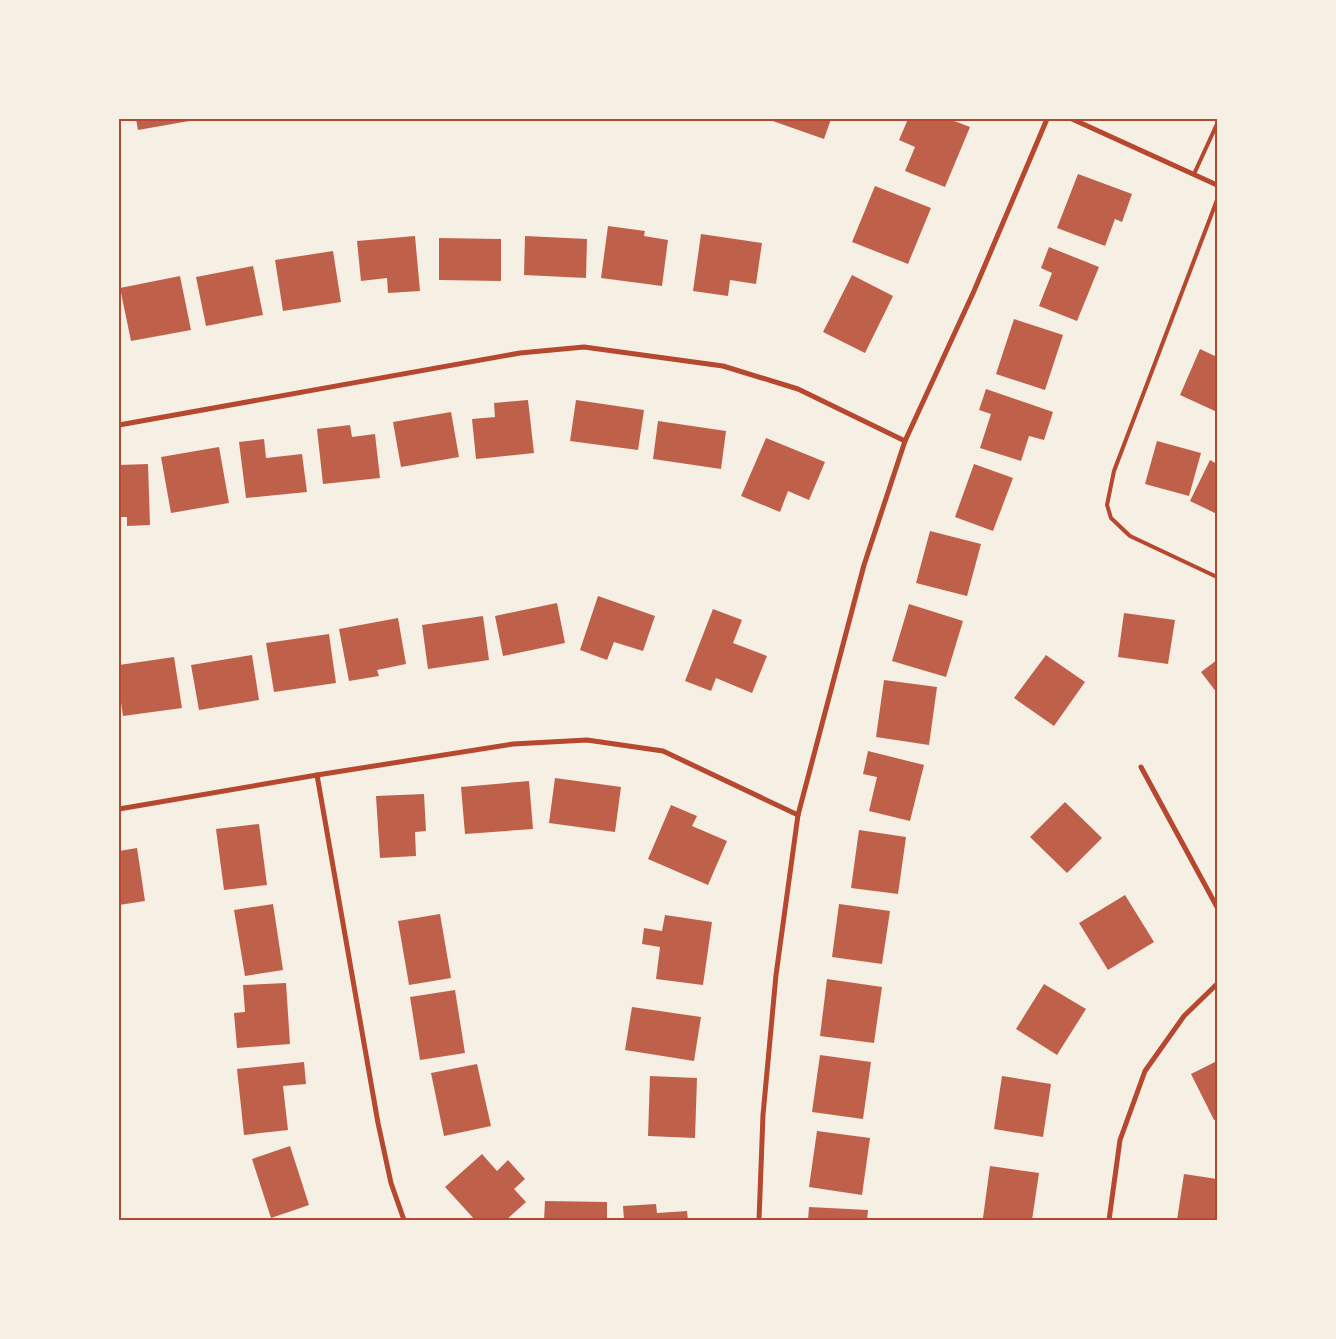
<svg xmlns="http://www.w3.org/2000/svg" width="1336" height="1339" font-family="'DM Sans',sans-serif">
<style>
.building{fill:#bf614a}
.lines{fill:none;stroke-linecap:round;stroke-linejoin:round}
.service{stroke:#b5482f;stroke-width:4}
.minor{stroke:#b5482f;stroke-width:5}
.neatline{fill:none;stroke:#b5482f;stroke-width:2}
</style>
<rect width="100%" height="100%" fill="#f6efe4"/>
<g class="building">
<path d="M 136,119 L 195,119 L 195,120 L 138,130 Z"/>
<path d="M 767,119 L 831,119 L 824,139 Z"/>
<path d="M 908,119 L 949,119 L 970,127 L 945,187 L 905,171 L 915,147 L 899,140 Z"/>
<path d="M 1078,174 L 1132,194 L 1122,222 L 1115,219 L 1105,246 L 1057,228 Z"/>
<path d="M 875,186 L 931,208 L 908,264 L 852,242 Z"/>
<path d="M 608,226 L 645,231 L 644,236 L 668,240 L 662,286 L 601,278 Z"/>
<path d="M 701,234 L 762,243 L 756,284 L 730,280 L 728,296 L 693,291 Z"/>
<path d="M 415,236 L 420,291 L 388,293 L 387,278 L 361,281 L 357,241 Z"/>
<path d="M 525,236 L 587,239 L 586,278 L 524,275 Z"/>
<path d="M 439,238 L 501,239 L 501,281 L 439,280 Z"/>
<path d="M 1049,247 L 1099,267 L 1077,321 L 1039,306 L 1052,273 L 1041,268 Z"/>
<path d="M 333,251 L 341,302 L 283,311 L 275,260 Z"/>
<path d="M 253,266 L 263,315 L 206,326 L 196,277 Z"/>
<path d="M 852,275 L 893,296 L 865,353 L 823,332 Z"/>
<path d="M 180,276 L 191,330 L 131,341 L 120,288 Z"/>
<path d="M 1014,319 L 1063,335 L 1045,390 L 996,374 Z"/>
<path d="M 1200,349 L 1217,357 L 1217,412 L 1180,395 Z"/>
<path d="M 986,389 L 1053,412 L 1044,440 L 1029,436 L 1021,461 L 980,448 L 991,414 L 979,410 Z"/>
<path d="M 528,400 L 534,453 L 476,459 L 472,419 L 495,417 L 494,403 Z"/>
<path d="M 576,400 L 644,410 L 638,450 L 570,441 Z"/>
<path d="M 451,412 L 459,457 L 401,467 L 393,422 Z"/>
<path d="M 658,421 L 726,431 L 721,469 L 653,459 Z"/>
<path d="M 350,425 L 352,437 L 375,434 L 380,478 L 323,484 L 317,429 Z"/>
<path d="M 766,438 L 825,462 L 809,500 L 788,491 L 780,512 L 741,496 Z"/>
<path d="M 264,439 L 266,458 L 302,454 L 307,492 L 246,498 L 239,442 Z"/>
<path d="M 1157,441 L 1201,453 L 1189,496 L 1145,484 Z"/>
<path d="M 219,447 L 229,503 L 171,513 L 161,457 Z"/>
<path d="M 1210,460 L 1217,464 L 1217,514 L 1190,501 Z"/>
<path d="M 148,464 L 150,525 L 127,526 L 127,517 L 119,517 L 119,465 Z"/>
<path d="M 974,464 L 1013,478 L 993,531 L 955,517 Z"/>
<path d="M 930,531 L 981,544 L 967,596 L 916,583 Z"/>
<path d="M 598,596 L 655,616 L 643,651 L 614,642 L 607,660 L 580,650 Z"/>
<path d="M 557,603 L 565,643 L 503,656 L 495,616 Z"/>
<path d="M 909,604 L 963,621 L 946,677 L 892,661 Z"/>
<path d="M 713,609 L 742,620 L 733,643 L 767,656 L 752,693 L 716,678 L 711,691 L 685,681 Z"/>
<path d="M 1124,613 L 1175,620 L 1168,664 L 1118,657 Z"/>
<path d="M 483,616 L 489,660 L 428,669 L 422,625 Z"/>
<path d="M 398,618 L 406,664 L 377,670 L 379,676 L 349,681 L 339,629 Z"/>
<path d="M 329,634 L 336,683 L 274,692 L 266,643 Z"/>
<path d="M 252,655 L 259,700 L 199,710 L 191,665 Z"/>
<path d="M 1046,655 L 1085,682 L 1054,726 L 1014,698 Z"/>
<path d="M 174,657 L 182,708 L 123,716 L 119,689 L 119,665 Z"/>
<path d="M 1217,660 L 1217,693 L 1201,672 Z"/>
<path d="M 884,680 L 937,687 L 929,745 L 876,737 Z"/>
<path d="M 868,751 L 924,765 L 910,821 L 869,811 L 877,777 L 863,774 Z"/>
<path d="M 555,778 L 621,787 L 615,832 L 549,823 Z"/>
<path d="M 529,781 L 533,829 L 465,834 L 461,787 Z"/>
<path d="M 424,794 L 426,831 L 415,832 L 416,856 L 380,858 L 376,796 Z"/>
<path d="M 1065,802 L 1102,838 L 1067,873 L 1030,837 Z"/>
<path d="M 671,805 L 697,816 L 692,826 L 727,841 L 708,885 L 648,859 Z"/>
<path d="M 259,824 L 267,885 L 224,890 L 216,829 Z"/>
<path d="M 859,830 L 906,837 L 898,894 L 851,888 Z"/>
<path d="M 137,848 L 145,901 L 119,905 L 119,851 Z"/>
<path d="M 1125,895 L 1154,942 L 1108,970 L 1079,923 Z"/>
<path d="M 273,904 L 283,970 L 245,976 L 234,910 Z"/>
<path d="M 839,904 L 890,911 L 882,964 L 832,957 Z"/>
<path d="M 440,914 L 451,978 L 409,985 L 398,921 Z"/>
<path d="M 665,915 L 712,922 L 703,985 L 656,979 L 660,947 L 642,944 L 644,928 L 662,931 Z"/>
<path d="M 827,979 L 882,987 L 874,1043 L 820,1036 Z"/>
<path d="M 286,983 L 290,1044 L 237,1048 L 234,1013 L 245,1012 L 243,985 Z"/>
<path d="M 1044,984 L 1086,1009 L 1057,1055 L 1016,1029 Z"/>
<path d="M 455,990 L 465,1053 L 420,1060 L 410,997 Z"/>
<path d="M 632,1007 L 701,1017 L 694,1061 L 625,1050 Z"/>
<path d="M 820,1055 L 871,1062 L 863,1119 L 812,1112 Z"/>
<path d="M 1217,1061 L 1217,1119 L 1214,1120 L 1191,1074 Z"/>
<path d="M 304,1062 L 306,1084 L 283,1086 L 288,1130 L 244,1135 L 237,1069 Z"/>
<path d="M 477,1064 L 491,1126 L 444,1136 L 431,1073 Z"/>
<path d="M 650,1076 L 697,1078 L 695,1138 L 648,1136 Z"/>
<path d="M 1002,1076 L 1051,1084 L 1043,1137 L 994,1129 Z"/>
<path d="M 817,1131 L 870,1138 L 862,1195 L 809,1187 Z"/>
<path d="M 290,1146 L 309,1205 L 271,1218 L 252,1159 Z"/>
<path d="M 482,1154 L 497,1171 L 508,1160 L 525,1179 L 514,1189 L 526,1202 L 506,1220 L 475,1220 L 445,1187 Z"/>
<path d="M 990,1166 L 1039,1173 L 1032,1220 L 997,1220 L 983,1218 Z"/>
<path d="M 1184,1174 L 1217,1179 L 1217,1220 L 1177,1220 Z"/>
<path d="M 545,1201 L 607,1202 L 607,1220 L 544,1220 Z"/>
<path d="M 656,1204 L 657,1213 L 687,1211 L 688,1220 L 624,1220 L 623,1206 Z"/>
<path d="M 809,1207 L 868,1210 L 867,1220 L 808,1220 Z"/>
</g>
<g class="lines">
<g class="service">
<path d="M 1194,174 L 1217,124"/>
<path d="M 1217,200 L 1114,471 L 1107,505 L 1111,518 L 1130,536 L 1217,577"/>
</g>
<g class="minor">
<path d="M 1072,119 L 1217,185"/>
<path d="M 119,425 L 520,353 L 584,347 L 723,366 L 798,389 L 905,441"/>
<path d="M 1141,767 L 1217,907"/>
<path d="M 317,775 L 378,1123 L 391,1183 L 404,1220"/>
<path d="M 119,809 L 317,775 L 513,744 L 587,740 L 663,751 L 798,815"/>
<path d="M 759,1220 L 763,1115 L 776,975 L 798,815 L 864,565 L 905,441 L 974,291 L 1047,119"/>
<path d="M 1109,1220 L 1120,1140 L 1145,1071 L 1184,1016 L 1217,984"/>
</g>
</g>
<rect width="1336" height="1339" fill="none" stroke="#f6efe4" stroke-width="240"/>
<rect x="120" y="120" width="1096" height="1099" class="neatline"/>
</svg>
